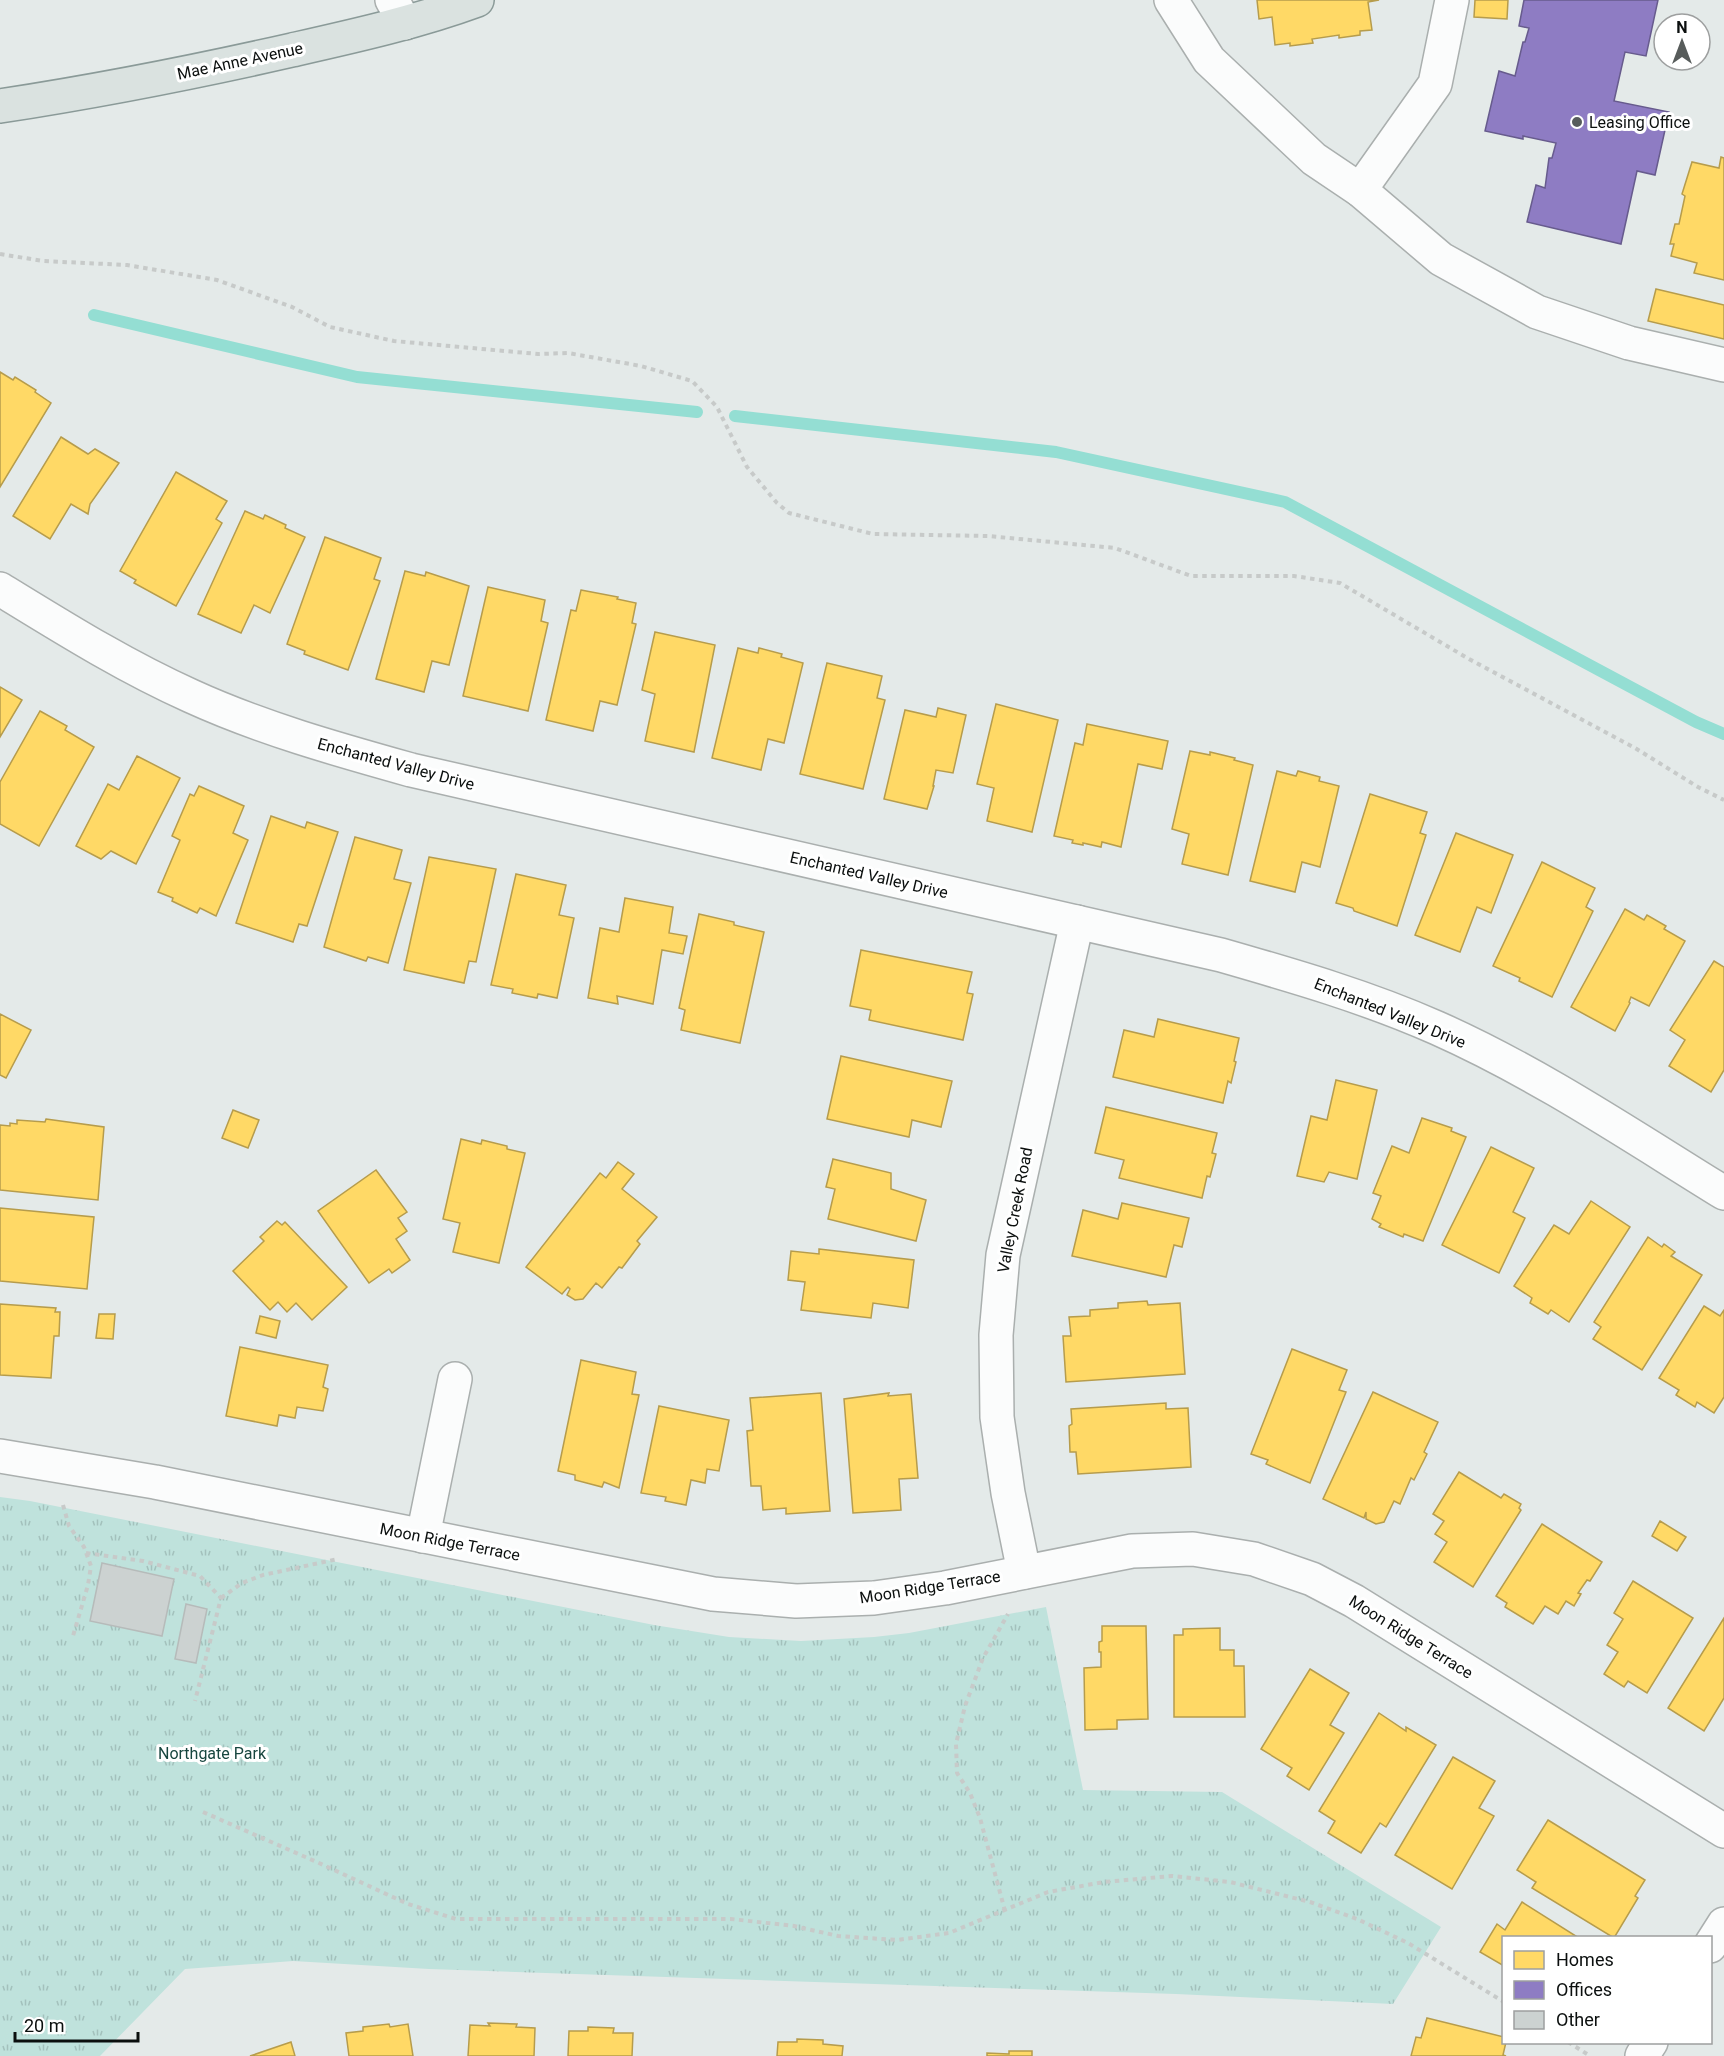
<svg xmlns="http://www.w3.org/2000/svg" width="1724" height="2056" font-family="Roboto,sans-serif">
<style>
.park{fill:url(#park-tufts)}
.homes{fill:#ffd966;stroke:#b69c4c;stroke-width:1.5}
.offices{fill:#8e7cc3;stroke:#675b8d;stroke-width:1.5}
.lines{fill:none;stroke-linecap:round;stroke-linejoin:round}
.stream{stroke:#94ded3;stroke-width:12}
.building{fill:#ccd2d1;stroke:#b6bbba;stroke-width:1.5}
.minor-casing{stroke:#aaafae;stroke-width:36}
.major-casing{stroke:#8a9a98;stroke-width:36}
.path{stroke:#c7cac9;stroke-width:4;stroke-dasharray:4.5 4.5;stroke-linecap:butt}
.minor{stroke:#fbfcfc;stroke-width:33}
.major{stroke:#dae2e0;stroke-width:33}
.poi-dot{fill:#575c5b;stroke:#fff;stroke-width:2}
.labels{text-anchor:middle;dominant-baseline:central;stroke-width:6;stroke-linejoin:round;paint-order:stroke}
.street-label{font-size:16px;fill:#0b0f0e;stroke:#fff}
.poi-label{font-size:16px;fill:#0b0f0e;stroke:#fff;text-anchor:start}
.park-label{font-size:16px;fill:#17463f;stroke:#fff}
</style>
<defs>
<pattern id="park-tufts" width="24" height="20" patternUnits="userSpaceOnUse" patternTransform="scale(1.5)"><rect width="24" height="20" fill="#bfe2dc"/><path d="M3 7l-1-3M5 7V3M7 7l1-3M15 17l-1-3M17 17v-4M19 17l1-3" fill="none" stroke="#a3c1bc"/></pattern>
</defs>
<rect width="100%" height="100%" fill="#e4eae9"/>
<path class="park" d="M 0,1497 L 30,1501 L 654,1625 L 729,1637 L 801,1641 L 874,1637 L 909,1633 L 1046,1607 L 1083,1790 L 1222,1792 L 1441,1927 L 1393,2004 L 1176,1994 L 429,1969 L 293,1961 L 185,1969 L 100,2056 L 0,2056 Z"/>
<g class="homes">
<path d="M 1257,0 L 1379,0 L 1368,2 L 1372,30 L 1360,31 L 1360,35 L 1339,38 L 1339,35 L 1312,39 L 1313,43 L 1290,46 L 1290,43 L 1275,45 L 1272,17 L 1259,19 Z"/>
<path d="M 1475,0 L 1508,0 L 1507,19 L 1474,17 Z"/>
<path d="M 1721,157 L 1724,158 L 1724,280 L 1694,273 L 1697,263 L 1671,256 L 1674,244 L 1670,244 L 1675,224 L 1679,224 L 1685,196 L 1682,194 L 1692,162 L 1719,168 Z"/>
<path d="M 1656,289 L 1724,305 L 1724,339 L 1648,321 Z"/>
<path d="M 0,372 L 13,380 L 15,377 L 36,390 L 35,392 L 51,403 L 0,487 Z"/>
<path d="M 61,437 L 88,454 L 95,449 L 119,463 L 90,504 L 88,514 L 71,504 L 50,539 L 13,516 Z"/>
<path d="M 176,472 L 227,501 L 216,519 L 222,523 L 176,606 L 134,583 L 136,580 L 120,571 Z"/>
<path d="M 245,511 L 263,519 L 265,515 L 286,525 L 285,528 L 305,537 L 270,613 L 254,605 L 241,633 L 198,614 Z"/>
<path d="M 325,537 L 381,558 L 374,579 L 380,581 L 348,670 L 304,654 L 305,651 L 287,644 Z"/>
<path d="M 405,571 L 425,576 L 426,572 L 469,586 L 449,665 L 432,661 L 424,692 L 376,679 Z"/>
<path d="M 488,587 L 545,600 L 541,621 L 548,623 L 528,711 L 463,696 Z"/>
<path d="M 581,590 L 618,597 L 617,599 L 636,603 L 632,623 L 636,624 L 617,705 L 600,701 L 593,731 L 546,720 L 571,610 L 576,611 Z"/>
<path d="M 655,632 L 715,645 L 694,752 L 645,741 L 655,694 L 642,690 Z"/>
<path d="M 738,648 L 758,653 L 759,648 L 782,654 L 781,657 L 803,663 L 784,743 L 768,739 L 761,770 L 712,758 Z"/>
<path d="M 827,663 L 882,676 L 877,698 L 885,700 L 863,789 L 800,774 Z"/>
<path d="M 0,687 L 22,700 L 0,737 Z"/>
<path d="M 996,704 L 1058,720 L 1032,832 L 987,821 L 994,788 L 977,784 Z"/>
<path d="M 938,708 L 966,715 L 953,773 L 936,770 L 933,786 L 934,786 L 927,809 L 884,799 L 905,710 L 936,717 Z"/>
<path d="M 40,711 L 67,726 L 65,730 L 94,747 L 39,846 L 0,824 L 0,782 Z"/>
<path d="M 1087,724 L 1168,741 L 1162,769 L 1138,764 L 1121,847 L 1102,842 L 1101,847 L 1083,843 L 1083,845 L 1072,843 L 1073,840 L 1054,836 L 1075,743 L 1083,745 Z"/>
<path d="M 1190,751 L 1210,755 L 1210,752 L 1235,758 L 1234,760 L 1253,765 L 1228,875 L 1182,864 L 1189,834 L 1172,829 Z"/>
<path d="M 137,756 L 180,778 L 136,864 L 111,851 L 101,859 L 76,846 L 108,784 L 119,790 Z"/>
<path d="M 1277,771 L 1296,776 L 1298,771 L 1320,777 L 1319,781 L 1339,786 L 1320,867 L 1302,862 L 1295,892 L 1250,881 Z"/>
<path d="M 199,786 L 244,806 L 233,833 L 248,840 L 216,916 L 200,908 L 197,913 L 172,901 L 173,898 L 158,892 L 180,840 L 172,836 L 190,794 L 194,796 Z"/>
<path d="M 1370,794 L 1427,812 L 1420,833 L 1426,835 L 1397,926 L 1354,911 L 1353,908 L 1336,903 Z"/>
<path d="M 271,816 L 305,828 L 307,822 L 338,832 L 307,926 L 299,924 L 293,942 L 236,923 Z"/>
<path d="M 1456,833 L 1513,855 L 1491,913 L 1477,907 L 1460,952 L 1415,935 Z"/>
<path d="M 355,837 L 402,850 L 394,879 L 411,883 L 388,963 L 368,957 L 366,961 L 324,947 Z"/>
<path d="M 429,857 L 496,869 L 476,962 L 469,961 L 464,983 L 404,970 Z"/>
<path d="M 1542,862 L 1595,888 L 1586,907 L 1593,911 L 1552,997 L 1519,981 L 1520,978 L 1493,966 Z"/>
<path d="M 516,874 L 566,885 L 559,915 L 574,918 L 557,998 L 538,994 L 537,998 L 512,993 L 513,989 L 491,985 Z"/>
<path d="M 625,898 L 673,907 L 669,933 L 687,936 L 683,954 L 662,950 L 653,1004 L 617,996 L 618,1004 L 588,998 L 600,928 L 619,932 Z"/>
<path d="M 1625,909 L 1644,920 L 1647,915 L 1666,926 L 1664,929 L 1685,941 L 1649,1006 L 1631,997 L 1629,1002 L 1630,1003 L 1615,1031 L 1571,1007 Z"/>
<path d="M 699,914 L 734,922 L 734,925 L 764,932 L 740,1043 L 681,1030 L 685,1010 L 679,1008 Z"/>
<path d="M 861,950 L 972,972 L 967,993 L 973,994 L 963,1040 L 869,1020 L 871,1010 L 850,1006 Z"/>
<path d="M 1714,961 L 1724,967 L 1724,1070 L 1711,1092 L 1669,1066 L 1685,1040 L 1670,1030 Z"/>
<path d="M 0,1014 L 31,1030 L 6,1078 L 0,1075 Z"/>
<path d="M 1158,1019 L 1239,1038 L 1234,1061 L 1236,1062 L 1231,1083 L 1228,1081 L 1223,1103 L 1113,1077 L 1124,1030 L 1154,1037 Z"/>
<path d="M 841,1056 L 952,1081 L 941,1127 L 912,1120 L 909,1137 L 827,1119 Z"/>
<path d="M 1336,1080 L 1377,1090 L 1357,1179 L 1329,1172 L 1324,1182 L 1297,1176 L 1311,1116 L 1327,1120 Z"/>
<path d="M 1106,1107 L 1217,1133 L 1212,1153 L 1216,1154 L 1210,1177 L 1207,1176 L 1202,1198 L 1119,1178 L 1124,1160 L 1095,1153 Z"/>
<path d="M 233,1110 L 259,1120 L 248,1148 L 222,1138 Z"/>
<path d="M 1422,1118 L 1452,1128 L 1451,1131 L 1466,1137 L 1423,1241 L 1404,1234 L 1403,1237 L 1379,1227 L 1381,1224 L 1372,1219 L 1381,1196 L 1373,1193 L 1392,1146 L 1409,1153 Z"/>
<path d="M 46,1119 L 104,1127 L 98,1200 L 0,1190 L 0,1125 L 10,1126 L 10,1123 L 17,1124 L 17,1120 L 45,1122 Z"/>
<path d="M 461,1139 L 481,1144 L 482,1140 L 507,1146 L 507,1149 L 525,1153 L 499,1263 L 453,1252 L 460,1223 L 443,1219 Z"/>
<path d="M 1491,1147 L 1534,1168 L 1513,1212 L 1525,1218 L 1499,1273 L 1442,1245 Z"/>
<path d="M 833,1159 L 891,1173 L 891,1189 L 926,1200 L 916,1241 L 828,1219 L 835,1189 L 826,1187 Z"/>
<path d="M 618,1162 L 634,1174 L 622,1189 L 657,1217 L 637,1241 L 640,1244 L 622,1268 L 619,1267 L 602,1288 L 596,1283 L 583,1299 L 575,1300 L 567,1295 L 570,1289 L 568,1287 L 562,1294 L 526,1267 L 600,1173 L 606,1178 Z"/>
<path d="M 376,1170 L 407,1212 L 398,1218 L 407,1231 L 396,1239 L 410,1260 L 392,1273 L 389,1269 L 369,1283 L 318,1211 Z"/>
<path d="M 1591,1201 L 1630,1227 L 1569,1322 L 1551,1310 L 1548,1314 L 1530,1303 L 1532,1298 L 1514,1286 L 1554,1225 L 1569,1234 Z"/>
<path d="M 1122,1203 L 1189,1218 L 1182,1247 L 1174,1245 L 1166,1277 L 1072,1256 L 1083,1210 L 1118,1219 Z"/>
<path d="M 0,1208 L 94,1217 L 87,1289 L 0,1281 Z"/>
<path d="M 277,1221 L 282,1225 L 285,1222 L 347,1287 L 312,1320 L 296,1303 L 287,1312 L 278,1302 L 270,1310 L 233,1271 L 264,1241 L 260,1237 Z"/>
<path d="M 1648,1237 L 1662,1247 L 1664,1244 L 1675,1252 L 1671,1256 L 1702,1275 L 1642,1370 L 1593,1339 L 1601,1327 L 1594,1322 Z"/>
<path d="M 819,1249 L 914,1260 L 908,1308 L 873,1303 L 871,1318 L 801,1310 L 805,1282 L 788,1280 L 791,1251 L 819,1254 Z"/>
<path d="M 1147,1301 L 1148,1305 L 1180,1303 L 1185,1374 L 1066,1382 L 1063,1336 L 1071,1336 L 1069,1317 L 1090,1316 L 1090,1310 L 1118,1308 L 1118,1303 Z"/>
<path d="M 0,1304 L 56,1308 L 55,1312 L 60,1312 L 59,1336 L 54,1336 L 51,1378 L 0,1375 Z"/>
<path d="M 1704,1306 L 1720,1316 L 1724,1310 L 1724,1397 L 1714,1413 L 1697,1402 L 1695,1407 L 1676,1395 L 1679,1390 L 1659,1378 Z"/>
<path d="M 99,1314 L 115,1314 L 113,1339 L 96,1338 Z"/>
<path d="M 260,1316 L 280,1321 L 276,1338 L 256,1333 Z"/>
<path d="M 240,1347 L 328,1365 L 323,1387 L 328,1389 L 323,1411 L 297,1407 L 295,1418 L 279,1415 L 277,1426 L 226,1416 Z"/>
<path d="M 1292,1349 L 1347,1370 L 1339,1390 L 1346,1392 L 1310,1483 L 1266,1464 L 1268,1460 L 1251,1454 Z"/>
<path d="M 581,1360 L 636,1372 L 632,1394 L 639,1395 L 619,1488 L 604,1482 L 602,1487 L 575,1480 L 575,1475 L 558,1471 Z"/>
<path d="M 1373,1392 L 1438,1422 L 1424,1452 L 1427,1454 L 1414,1480 L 1411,1478 L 1400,1504 L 1394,1501 L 1384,1522 L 1376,1524 L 1366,1519 L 1366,1512 L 1364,1518 L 1323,1499 Z"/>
<path d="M 821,1393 L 830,1511 L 786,1514 L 786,1508 L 763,1510 L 761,1486 L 751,1486 L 747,1431 L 753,1430 L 750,1398 Z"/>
<path d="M 889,1393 L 888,1396 L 911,1394 L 918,1478 L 899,1479 L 901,1510 L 853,1513 L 844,1399 Z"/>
<path d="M 1166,1403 L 1166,1409 L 1188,1408 L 1191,1467 L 1078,1474 L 1076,1452 L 1070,1452 L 1069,1426 L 1072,1424 L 1071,1409 Z"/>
<path d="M 659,1406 L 729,1420 L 719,1471 L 707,1469 L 705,1483 L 691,1480 L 686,1505 L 665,1501 L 666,1497 L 641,1493 Z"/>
<path d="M 1459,1472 L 1501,1498 L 1504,1494 L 1521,1504 L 1519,1508 L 1521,1510 L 1473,1587 L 1434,1562 L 1447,1542 L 1435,1534 L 1444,1521 L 1433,1514 Z"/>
<path d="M 1660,1521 L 1686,1537 L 1677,1551 L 1652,1536 Z"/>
<path d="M 1542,1524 L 1602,1562 L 1590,1581 L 1587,1580 L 1578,1593 L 1581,1594 L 1574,1606 L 1566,1601 L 1558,1614 L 1545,1606 L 1533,1624 L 1505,1607 L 1507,1603 L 1496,1596 Z"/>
<path d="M 1633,1581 L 1693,1618 L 1647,1693 L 1628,1681 L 1624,1687 L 1604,1674 L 1618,1652 L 1607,1645 L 1623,1619 L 1614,1613 Z"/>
<path d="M 1724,1618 L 1724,1698 L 1704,1731 L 1668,1708 Z"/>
<path d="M 1102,1626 L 1146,1626 L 1148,1719 L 1117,1720 L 1117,1729 L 1085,1730 L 1084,1668 L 1101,1667 L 1101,1652 L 1099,1652 L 1099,1642 L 1102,1641 Z"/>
<path d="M 1220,1628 L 1220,1650 L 1234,1650 L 1234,1666 L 1244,1666 L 1245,1717 L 1174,1717 L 1174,1635 L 1183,1635 L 1183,1629 Z"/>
<path d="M 1310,1669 L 1349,1693 L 1330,1725 L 1344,1733 L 1309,1790 L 1287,1776 L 1292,1768 L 1261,1749 Z"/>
<path d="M 1379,1713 L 1406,1731 L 1406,1727 L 1436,1745 L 1386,1827 L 1380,1823 L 1361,1853 L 1328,1833 L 1335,1821 L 1319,1811 Z"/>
<path d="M 1453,1757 L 1495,1781 L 1479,1808 L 1494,1816 L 1452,1889 L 1395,1855 Z"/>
<path d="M 1548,1820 L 1645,1880 L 1635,1896 L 1638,1898 L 1614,1938 L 1532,1888 L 1536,1882 L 1517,1870 Z"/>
<path d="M 1522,1902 L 1579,1938 L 1504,1938 L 1504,1966 L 1480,1952 L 1497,1924 L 1505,1930 Z"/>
<path d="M 1427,2018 L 1504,2037 L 1504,2042 L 1506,2042 L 1503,2055 L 1506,2056 L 1411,2056 L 1416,2037 L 1421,2038 Z"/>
<path d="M 488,2023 L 517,2024 L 516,2027 L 535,2028 L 534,2056 L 468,2056 L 470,2025 L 490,2026 Z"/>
<path d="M 389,2024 L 390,2027 L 408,2024 L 413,2056 L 349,2056 L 346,2033 L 363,2031 L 363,2027 Z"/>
<path d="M 588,2027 L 614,2028 L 613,2033 L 633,2033 L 632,2056 L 568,2056 L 569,2031 L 588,2031 Z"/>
<path d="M 797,2039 L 823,2040 L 823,2044 L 843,2046 L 842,2056 L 777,2056 L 778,2042 L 797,2042 Z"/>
<path d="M 291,2042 L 295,2056 L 250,2056 Z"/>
<path d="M 1009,2051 L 1032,2051 L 1032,2056 L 987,2056 L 987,2053 L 1009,2054 Z"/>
</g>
<path class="offices" d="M 1524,0 L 1658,0 L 1646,56 L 1625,52 L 1614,101 L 1669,112 L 1655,175 L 1637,171 L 1621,244 L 1527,222 L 1536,185 L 1545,188 L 1549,158 L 1552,158 L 1556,143 L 1523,136 L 1523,139 L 1485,131 L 1499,71 L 1515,76 L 1523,42 L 1525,42 L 1529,28 L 1519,26 Z"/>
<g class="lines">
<g class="stream">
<path d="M 94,315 L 357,377 L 697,412"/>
<path d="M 735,416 L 1056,452 L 1285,502 L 1696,722 L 1724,734"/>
</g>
</g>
<g class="building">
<path d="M 102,1563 L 174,1579 L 162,1636 L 90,1621 Z"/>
<path d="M 186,1604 L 207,1609 L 196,1663 L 175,1659 Z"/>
</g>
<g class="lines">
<g class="minor-casing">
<g id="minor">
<path d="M 392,0 L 405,23"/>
<path d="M 1171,0 L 1209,60 L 1314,159 L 1360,190 L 1441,259 L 1537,312 L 1629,343 L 1724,365"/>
<path d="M 1360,190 L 1435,84 L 1452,0"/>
<path d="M 0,589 C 62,627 124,666 191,696 C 261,728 336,749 411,770 L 1221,955 C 1294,976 1367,997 1437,1028 C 1538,1073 1630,1135 1724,1193"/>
<path d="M 0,1456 L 155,1482 L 713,1594 L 796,1601 L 874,1598 L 945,1588 L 1132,1551 L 1193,1549 L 1254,1559 L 1312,1579 L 1354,1601 L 1724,1831"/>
<path d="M 423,1536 L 455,1379"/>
<path d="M 1024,1572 L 1008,1493 L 997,1417 L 996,1335 L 1003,1255 L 1077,922"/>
<path d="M 1710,1946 L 1724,1924"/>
<path d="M 1642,2056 L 1651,2042"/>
</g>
</g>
<g class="major-casing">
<path id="major" d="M 0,106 C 98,91 195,72 292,50 C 354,36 417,22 477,0"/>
</g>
<g class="path">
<path d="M 0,254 L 43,261 L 127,265 L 217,280 L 292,307 L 330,327 L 394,341 L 538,354 L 568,353 L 641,366 L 692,381 L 717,407 L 747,467 L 777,503 L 789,513 L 873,534 L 988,536 L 1115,548 L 1191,576 L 1294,576 L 1340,583 L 1469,659 L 1635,748 L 1698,787 L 1724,800"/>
<path d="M 63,1505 L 69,1526 L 84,1547 L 91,1566 L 88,1585 L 73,1636"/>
<path d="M 86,1553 L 143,1561 L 200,1576 L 221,1598 L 195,1701"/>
<path d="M 221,1598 L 242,1583 L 263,1575 L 338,1559"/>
<path d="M 203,1812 L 319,1863 L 408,1904 L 456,1919 L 731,1919 L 794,1926 L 838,1936 L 897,1940 L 949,1933 L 1048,1892 L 1104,1882 L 1172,1876 L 1230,1882 L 1310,1902 L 1357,1919 L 1408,1943 L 1504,2002"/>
<path d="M 1005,1911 L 980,1818 L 970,1793 L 957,1773 L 956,1744 L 965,1706 L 983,1658 L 1008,1614"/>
<path d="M 1568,2042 L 1587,2054"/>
</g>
<use href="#minor" class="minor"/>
<use href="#major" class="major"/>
</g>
<circle class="poi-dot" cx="1577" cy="122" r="6"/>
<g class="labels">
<g class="street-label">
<text transform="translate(240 61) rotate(-12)">Mae Anne Avenue</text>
<text transform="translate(396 764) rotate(15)">Enchanted Valley Drive</text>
<text transform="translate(869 875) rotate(13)">Enchanted Valley Drive</text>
<text transform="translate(1390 1013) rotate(22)">Enchanted Valley Drive</text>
<text transform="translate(1015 1210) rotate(-79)">Valley Creek Road</text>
<text transform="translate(450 1542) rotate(11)">Moon Ridge Terrace</text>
<text transform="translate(930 1587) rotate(-9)">Moon Ridge Terrace</text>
<text transform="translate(1411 1637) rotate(32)">Moon Ridge Terrace</text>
</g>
<g class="poi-label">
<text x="1589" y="122">Leasing Office</text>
</g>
<g class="park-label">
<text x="212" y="1753">Northgate Park</text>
</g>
</g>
<rect x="1502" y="1936" width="210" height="108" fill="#ffffff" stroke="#9d9f9f" stroke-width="1.5"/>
<rect x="1514" y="1951" width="30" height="18" fill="#ffd966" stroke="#9d9f9f" stroke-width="1.5"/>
<text x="1556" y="1966" font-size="18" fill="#0b0f0e">Homes</text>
<rect x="1514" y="1981" width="30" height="18" fill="#8e7cc3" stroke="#9d9f9f" stroke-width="1.5"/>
<text x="1556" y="1996" font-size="18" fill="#0b0f0e">Offices</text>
<rect x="1514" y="2011" width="30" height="18" fill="#ccd2d1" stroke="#9d9f9f" stroke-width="1.5"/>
<text x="1556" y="2026" font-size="18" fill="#0b0f0e">Other</text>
<g transform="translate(1682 42)"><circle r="28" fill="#ffffff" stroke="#9d9f9f" stroke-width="1.5"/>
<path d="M0-4.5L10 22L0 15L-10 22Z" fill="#575c5b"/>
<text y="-9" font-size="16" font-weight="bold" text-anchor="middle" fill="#0b0f0e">N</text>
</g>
<path d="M15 2032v9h123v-9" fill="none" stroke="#0b0f0e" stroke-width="3"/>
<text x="24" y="2032" font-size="18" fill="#0b0f0e" stroke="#ffffff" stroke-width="4.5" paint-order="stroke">20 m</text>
</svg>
